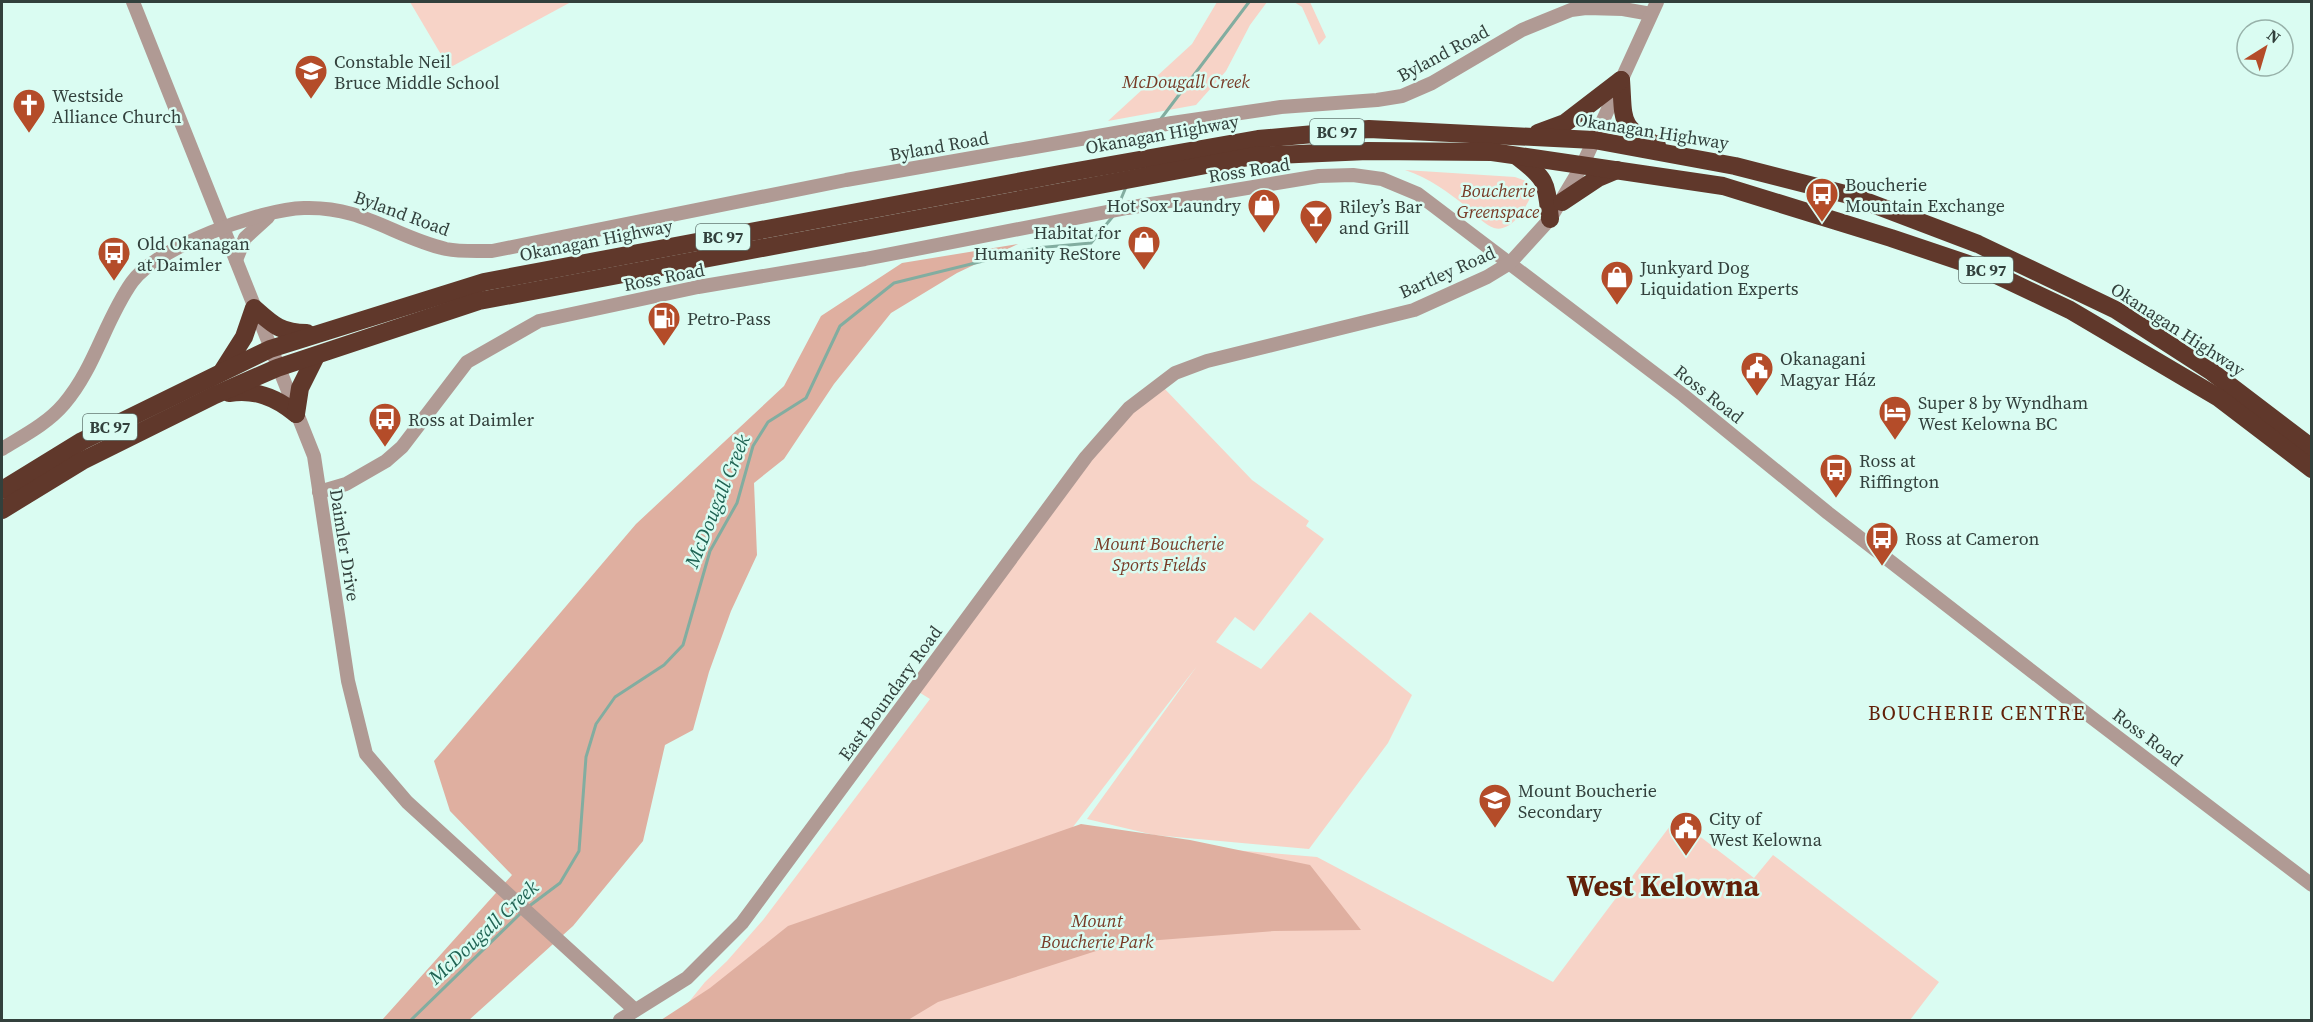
<svg xmlns="http://www.w3.org/2000/svg" width="2313" height="1022" font-family="'Source Serif 4',serif">
<style>
.green{fill:#f7d3c7}
.forest{fill:#dfafa0}
.lines{fill:none;stroke-linecap:round;stroke-linejoin:round}
.stream{stroke:#82ada0;stroke-width:3}
.minor{stroke:#b09a94;stroke-width:14}
.highway{stroke:#60382b;stroke-width:18}
.labels{text-anchor:middle;dominant-baseline:central;stroke-width:5;stroke-linejoin:round;paint-order:stroke}
.shield{fill:#dafcf2;stroke:#647873;stroke-width:1.5}
.shield-label{font-size:16px;font-weight:bold;fill:#32403c}
.street-label{font-size:18px;fill:#32403c;stroke:#dafcf2}
.poi-label{font-size:18px;fill:#32403c;stroke:#dafcf2;text-anchor:start}
.park-label{font-size:18px;font-style:italic;fill:#773a26;stroke:#dafcf2}
.water-label{font-size:20px;font-style:italic;fill:#206454;stroke:#dafcf2}
.neighbourhood-label{font-size:20px;letter-spacing:1.5px;fill:#612008;stroke:#dafcf2}
.town-label{font-size:30px;font-weight:bold;fill:#612008;stroke:#dafcf2}
</style>
<rect width="100%" height="100%" fill="#dafcf2"/>
<g class="green">
<path d="M 410,2 L 571,2 L 449,68 Z"/>
<path d="M 1217,2 L 1267,2 L 1250,25 L 1226,71 L 1196,105 L 1108,121 L 1192,44 Z"/>
<path d="M 1294,2 L 1310,2 L 1326,37 L 1319,45 L 1302,7 Z"/>
<path d="M 1405,170 L 1515,177 L 1526,181 L 1532,194 C 1526,207 1512,233 1494,228 C 1485,225 1475,214 1468,208 C 1448,192 1429,178 1405,170 Z"/>
<path d="M 1162,386 L 1252,480 L 1309,521 L 1306,526 L 1324,539 L 1254,631 L 1235,617 L 1216,642 L 1261,669 L 1310,612 L 1412,695 L 1388,743 L 1309,849 L 1154,835 L 1087,819 L 1197,666 L 1066,836 L 1317,857 L 1553,982 L 1676,818 L 1754,878 L 1773,855 L 1939,982 L 1910,1020 L 667,1020 L 688,1003 L 705,982 L 727,961 L 763,920 L 930,699 L 909,686 L 1083,455 Z"/>
</g>
<g class="forest">
<path d="M 1018,244 L 957,273 L 891,313 L 834,384 L 784,459 L 754,483 L 757,555 L 731,611 L 709,672 L 693,730 L 665,745 L 643,841 L 573,926 L 469,1020 L 382,1020 L 512,875 L 450,811 L 434,761 L 636,524 L 784,386 L 821,316 L 902,263 Z"/>
<path d="M 1081,824 L 1190,840 L 1310,865 L 1361,930 L 1274,931 L 1121,943 L 938,1002 L 908,1020 L 661,1020 L 710,988 L 788,926 Z"/>
</g>
<g class="lines">
<g class="stream">
<path d="M 1160,120 L 1249,2"/>
<path d="M 1141,153 L 1151,133"/>
<path d="M 1118,206 L 1126,187"/>
<path d="M 528,907 L 560,883 L 579,851 L 586,757 L 596,724 L 615,697 L 664,665 L 683,645 L 710,551 L 737,503 L 753,446 L 768,422 L 806,398 L 840,326 L 894,283 L 1036,248 L 1091,243 L 1114,215"/>
<path d="M 411,1020 L 523,911"/>
</g>
<g class="minor">
<path d="M 133,2 L 314,456 L 348,681 L 366,754 L 407,802 L 635,1010"/>
<path d="M 236,260 L 245,238 L 268,217"/>
<path d="M 2,449 C 23,436 47,424 64,404 C 95,368 105,320 132,282 C 157,247 261,209 304,208 C 363,206 394,237 446,249 C 461,252 476,251 492,251 L 846,180 L 1172,123 L 1281,107 L 1377,100 L 1402,96 L 1432,83 L 1522,30 L 1571,10 L 1586,8 L 1623,9 L 1651,14"/>
<path d="M 319,492 L 346,484 L 386,461 L 402,447 L 467,362 L 539,321 L 698,287 L 865,259 L 1127,208 L 1319,176 L 1353,175 L 1382,179 L 1418,194 L 1683,395 L 1828,513 L 2091,717 L 2312,885"/>
<path d="M 620,1020 L 687,978 L 742,923 L 1086,457 L 1129,408 L 1175,373 L 1207,361 L 1414,310 L 1487,277 L 1510,263 L 1550,219 L 1583,164 L 1657,2"/>
</g>
<g class="highway">
<path d="M 1621,80 C 1624,119 1618,128 1657,145"/>
<path d="M 1538,133 L 1565,123 L 1621,80"/>
<path d="M 1518,157 C 1548,180 1546,183 1550,219"/>
<path d="M 1562,202 L 1598,178 L 1617,170"/>
<path d="M 223,370 L 244,337 L 254,308 C 273,325 281,333 307,333"/>
<path d="M 229,393 C 255,389 276,397 296,414"/>
<path d="M 296,414 L 300,388 L 316,356"/>
<path d="M 2,490 L 82,441 L 270,349 L 484,282 L 1060,174 L 1258,139 L 1369,129 L 1594,140 L 1735,166 L 1849,195 L 1978,244 L 2116,310 L 2212,372 L 2312,448"/>
<path d="M 2,510 L 82,461 L 215,395 L 277,368 L 479,301 L 1254,156 L 1368,151 L 1492,152 L 1723,186 L 1891,238 L 1986,270 L 2070,310 L 2219,398 L 2312,469"/>
</g>
</g>
<defs>
<g id="school-pin" transform="scale(1.725)"><path d="M0 17L-7.5 6A9.5 9.5 0 1 1 7.5 6Z" fill="#b44c29" stroke="#dafcf2"/><path d="M0-5L7-2L0 1L-7-2ZM-4 1L0 2.5L4 1V4Q0 6-4 4Z" fill="#fff"/></g>
<g id="church-pin" transform="scale(1.725)"><path d="M0 17L-7.5 6A9.5 9.5 0 1 1 7.5 6Z" fill="#b44c29" stroke="#dafcf2"/><path d="M-1.2-6h2.4v3.5h3.3v2.4h-3.3V6h-2.4V-.1h-3.3v-2.4h3.3Z" fill="#fff"/></g>
<g id="bus-pin" transform="scale(1.725)"><path d="M0 17L-7.5 6A9.5 9.5 0 1 1 7.5 6Z" fill="#b44c29" stroke="#dafcf2"/><path d="M-5-6H5V4H4V6H2V4H-2V6H-4V4H-5ZM-3.5-4V0h7V-4ZM-3.5 1.2v1.5H-2V1.2ZM2 1.2v1.5H3.5V1.2Z" fill="#fff"/></g>
<g id="shop-pin" transform="scale(1.725)"><path d="M0 17L-7.5 6A9.5 9.5 0 1 1 7.5 6Z" fill="#b44c29" stroke="#dafcf2"/><path d="M-5-2.5h2.3a2.7 3.5 0 0 1 5.4 0H5L5.5 6h-11ZM-1.5-2.5h3a1.5 2.3 0 0 0-3 0Z" fill="#fff"/></g>
<g id="bar-pin" transform="scale(1.725)"><path d="M0 17L-7.5 6A9.5 9.5 0 1 1 7.5 6Z" fill="#b44c29" stroke="#dafcf2"/><path d="M-6-5H6L.8 .8V4.5H3.5V6h-7V4.5H-.8V.8Z" fill="#fff"/></g>
<g id="fuel-pin" transform="scale(1.725)"><path d="M0 17L-7.5 6A9.5 9.5 0 1 1 7.5 6Z" fill="#b44c29" stroke="#dafcf2"/><path d="M-5.5-6h7V0h2V4h1.3V-2.5L3-4.5l.8-.8L6-3V5H2.5V1h-1V6h-7ZM-4.2-4.7v3.2H.2V-4.7Z" fill="#fff"/></g>
<g id="civic-pin" transform="scale(1.725)"><path d="M0 17L-7.5 6A9.5 9.5 0 1 1 7.5 6Z" fill="#b44c29" stroke="#dafcf2"/><path d="M-.6-6.5H3V-4.5H.6V-3L4-1V1h2V6H-6V1h2V-1L-.6-3ZM-1.2 2.5V6h2.4V2.5Z" fill="#fff"/></g>
<g id="hotel-pin" transform="scale(1.725)"><path d="M0 17L-7.5 6A9.5 9.5 0 1 1 7.5 6Z" fill="#b44c29" stroke="#dafcf2"/><path d="M-6-4.5h1.5V1H6V5H4.5V3h-9V5H-6ZM-4 0a1.8 1.8 0 1 1 3.6 0ZM.5 0V-2.5h3Q6-2.5 6 0Z" fill="#fff"/></g>
</defs>
<g fill-rule="evenodd">
<use href="#school-pin" x="311" y="71"/>
<use href="#church-pin" x="29" y="105"/>
<use href="#bus-pin" x="1822" y="194"/>
<use href="#shop-pin" x="1264" y="205"/>
<use href="#bar-pin" x="1316" y="216"/>
<use href="#shop-pin" x="1144" y="242"/>
<use href="#bus-pin" x="114" y="253"/>
<use href="#shop-pin" x="1617" y="277"/>
<use href="#fuel-pin" x="664" y="318"/>
<use href="#civic-pin" x="1757" y="368"/>
<use href="#hotel-pin" x="1895" y="412"/>
<use href="#bus-pin" x="385" y="419"/>
<use href="#bus-pin" x="1836" y="470"/>
<use href="#bus-pin" x="1882" y="538"/>
<use href="#school-pin" x="1495" y="800"/>
<use href="#civic-pin" x="1686" y="828"/>
</g>
<g class="labels">
<g class="shield">
<rect x="1310" y="119" width="54" height="26" rx="4.5"/>
<rect x="696" y="224" width="54" height="26" rx="4.5"/>
<rect x="1959" y="257" width="54" height="26" rx="4.5"/>
<rect x="83" y="414" width="54" height="26" rx="4.5"/>
</g>
<g class="shield-label">
<text x="1337" y="132">BC 97</text>
<text x="723" y="237">BC 97</text>
<text x="1986" y="270">BC 97</text>
<text x="110" y="427">BC 97</text>
</g>
<g class="street-label">
<text transform="translate(1443 53) rotate(-28)">Byland Road</text>
<text transform="translate(1652 131) rotate(9)">Okanagan Highway</text>
<text transform="translate(1162 134) rotate(-10)">Okanagan Highway</text>
<text transform="translate(939 146) rotate(-10)">Byland Road</text>
<text transform="translate(1249 170) rotate(-9)">Ross Road</text>
<text transform="translate(402 213) rotate(20)">Byland Road</text>
<text transform="translate(596 240) rotate(-11)">Okanagan Highway</text>
<text transform="translate(1447 272) rotate(-24)">Bartley Road</text>
<text transform="translate(664 277) rotate(-11)">Ross Road</text>
<text transform="translate(2178 329) rotate(33)">Okanagan Highway</text>
<text transform="translate(1709 394) rotate(38)">Ross Road</text>
<text transform="translate(345 545) rotate(81)">Daimler Drive</text>
<text transform="translate(890 693) rotate(-54)">East Boundary Road</text>
<text transform="translate(2148 737) rotate(37)">Ross Road</text>
</g>
<g class="poi-label">
<text x="334" y="61">Constable Neil<tspan x="334" dy="21">Bruce Middle School</tspan></text>
<text x="52" y="95">Westside<tspan x="52" dy="21">Alliance Church</tspan></text>
<text x="1845" y="184">Boucherie<tspan x="1845" dy="21">Mountain Exchange</tspan></text>
<text x="1241" y="205" text-anchor="end">Hot Sox Laundry</text>
<text x="1339" y="206">Riley’s Bar<tspan x="1339" dy="21">and Grill</tspan></text>
<text x="1121" y="232" text-anchor="end">Habitat for<tspan x="1121" dy="21">Humanity ReStore</tspan></text>
<text x="137" y="243">Old Okanagan<tspan x="137" dy="21">at Daimler</tspan></text>
<text x="1640" y="267">Junkyard Dog<tspan x="1640" dy="21">Liquidation Experts</tspan></text>
<text x="687" y="318">Petro-Pass</text>
<text x="1780" y="358">Okanagani<tspan x="1780" dy="21">Magyar Ház</tspan></text>
<text x="1918" y="402">Super 8 by Wyndham<tspan x="1918" dy="21">West Kelowna BC</tspan></text>
<text x="408" y="419">Ross at Daimler</text>
<text x="1859" y="460">Ross at<tspan x="1859" dy="21">Riffington</tspan></text>
<text x="1905" y="538">Ross at Cameron</text>
<text x="1518" y="790">Mount Boucherie<tspan x="1518" dy="21">Secondary</tspan></text>
<text x="1709" y="818">City of<tspan x="1709" dy="21">West Kelowna</tspan></text>
</g>
<g class="park-label">
<text x="1186" y="81">McDougall Creek</text>
<text x="1498" y="190">Boucherie<tspan x="1498" dy="21">Greenspace</tspan></text>
<text x="1159" y="543">Mount Boucherie<tspan x="1159" dy="21">Sports Fields</tspan></text>
<text x="1097" y="920">Mount<tspan x="1097" dy="21">Boucherie Park</tspan></text>
</g>
<g class="water-label">
<text transform="translate(717 501) rotate(-68)">McDougall Creek</text>
<text transform="translate(483 932) rotate(-43)">McDougall Creek</text>
</g>
<g class="neighbourhood-label">
<text x="1977" y="713">BOUCHERIE CENTRE</text>
</g>
<g class="town-label">
<text x="1663" y="885">West Kelowna</text>
</g>
</g>
<rect width="2313" height="1022" fill="none" stroke="#32403c" stroke-width="6"/>
<g transform="translate(2265 48) rotate(37)"><circle r="28" fill="#dafcf2" stroke="#97b1a9" stroke-width="1.5"/>
<path d="M0-4.5L10 22L0 15L-10 22Z" fill="#b44c29"/>
<text y="-9" font-size="16" font-weight="bold" text-anchor="middle" fill="#32403c">N</text>
</g>
</svg>
